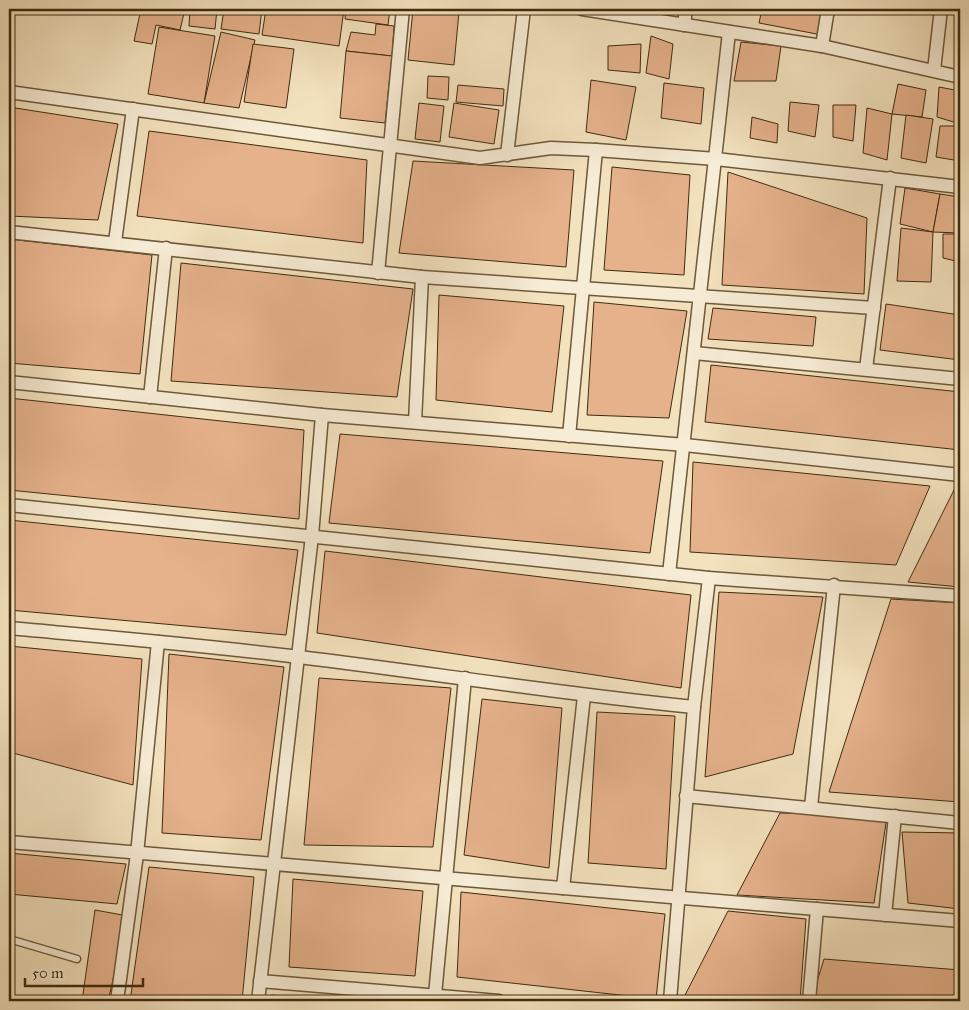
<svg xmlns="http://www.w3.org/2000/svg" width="969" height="1010" font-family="'IM FELL Great Primer',serif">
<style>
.building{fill:#e6b28c;stroke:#402b0e}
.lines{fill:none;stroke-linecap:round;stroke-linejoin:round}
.service-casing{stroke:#6d593a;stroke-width:9}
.minor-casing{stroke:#6d593a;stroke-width:15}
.service{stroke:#f7ecd5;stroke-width:6}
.minor{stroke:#f7ecd5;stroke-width:12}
</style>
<rect width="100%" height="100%" fill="#f3e2be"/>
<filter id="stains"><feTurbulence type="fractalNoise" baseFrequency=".004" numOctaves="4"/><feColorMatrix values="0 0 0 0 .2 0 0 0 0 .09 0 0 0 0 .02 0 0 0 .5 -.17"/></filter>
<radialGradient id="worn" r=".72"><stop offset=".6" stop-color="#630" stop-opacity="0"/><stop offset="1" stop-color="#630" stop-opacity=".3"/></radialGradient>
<g class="building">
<path d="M 141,9 L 185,9 L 180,30 L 156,25 L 152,44 L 134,41 Z"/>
<path d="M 190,9 L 217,9 L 215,29 L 189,26 Z"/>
<path d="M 224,9 L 262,9 L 259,34 L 221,29 Z"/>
<path d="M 266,9 L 344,9 L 339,46 L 262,35 Z"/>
<path d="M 346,9 L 390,9 L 388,25 L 345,19 Z"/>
<path d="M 413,9 L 459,12 L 454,65 L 408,60 Z"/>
<path d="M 762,9 L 827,9 L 822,35 L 759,23 Z"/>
<path d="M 376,24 L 394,26 L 392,56 L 346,51 L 351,32 L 375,35 Z"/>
<path d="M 159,27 L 215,36 L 204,103 L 148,94 Z"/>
<path d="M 221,32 L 255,40 L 239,108 L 204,103 Z"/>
<path d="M 651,36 L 673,44 L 669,79 L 646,73 Z"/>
<path d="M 741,42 L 781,46 L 776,81 L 734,81 Z"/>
<path d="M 253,44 L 294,49 L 286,108 L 244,102 Z"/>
<path d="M 641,44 L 640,73 L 608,70 L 608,46 Z"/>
<path d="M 346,51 L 392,56 L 385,123 L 340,118 Z"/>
<path d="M 428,76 L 449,77 L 448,100 L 427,98 Z"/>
<path d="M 591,80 L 636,87 L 626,140 L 586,132 Z"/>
<path d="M 664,83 L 704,88 L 701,124 L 661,118 Z"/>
<path d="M 898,84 L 926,90 L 922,117 L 892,114 Z"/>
<path d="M 458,85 L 504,89 L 503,106 L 456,102 Z"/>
<path d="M 939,87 L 960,91 L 960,124 L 937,117 Z"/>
<path d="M 790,102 L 819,105 L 815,137 L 788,131 Z"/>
<path d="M 419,103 L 444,106 L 440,142 L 415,139 Z"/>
<path d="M 454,103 L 499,110 L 494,144 L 449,137 Z"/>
<path d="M 833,105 L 856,105 L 853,141 L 833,137 Z"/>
<path d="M 9,107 L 118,124 L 98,220 L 9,216 Z"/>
<path d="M 867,108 L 892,114 L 887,160 L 863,153 Z"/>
<path d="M 906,115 L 933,119 L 926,163 L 901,158 Z"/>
<path d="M 752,117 L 778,124 L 777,143 L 750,138 Z"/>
<path d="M 940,126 L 960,126 L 960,161 L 936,157 Z"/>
<path d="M 149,131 L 367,160 L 363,243 L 137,216 Z"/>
<path d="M 413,161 L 574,170 L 566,267 L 399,253 Z"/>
<path d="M 612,167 L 690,175 L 684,275 L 604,270 Z"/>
<path d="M 728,172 L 867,218 L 864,294 L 722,285 Z"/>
<path d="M 905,188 L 940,194 L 933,232 L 900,224 Z"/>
<path d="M 940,194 L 960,197 L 960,233 L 933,232 Z"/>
<path d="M 901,228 L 933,232 L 931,282 L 897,281 Z"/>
<path d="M 943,234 L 960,234 L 960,262 L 943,258 Z"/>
<path d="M 9,239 L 152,255 L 140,374 L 9,363 Z"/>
<path d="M 181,263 L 413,289 L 397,397 L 171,381 Z"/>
<path d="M 439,295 L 564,306 L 552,412 L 436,400 Z"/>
<path d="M 594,302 L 687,311 L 669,418 L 587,415 Z"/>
<path d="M 886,304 L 960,315 L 960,360 L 880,350 Z"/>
<path d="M 713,308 L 816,317 L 813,346 L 708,339 Z"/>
<path d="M 711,365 L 960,392 L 960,450 L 705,422 Z"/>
<path d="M 9,398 L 304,430 L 299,519 L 9,490 Z"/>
<path d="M 340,434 L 663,461 L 650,553 L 329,523 Z"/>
<path d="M 693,462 L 930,486 L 896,565 L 690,552 Z"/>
<path d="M 956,486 L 960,486 L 960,587 L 908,582 Z"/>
<path d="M 9,520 L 298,550 L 286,635 L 9,610 Z"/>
<path d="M 325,551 L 691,595 L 681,688 L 317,633 Z"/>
<path d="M 719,592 L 823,597 L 793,754 L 705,777 Z"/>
<path d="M 891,599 L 960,603 L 960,802 L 829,792 Z"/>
<path d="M 9,646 L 142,659 L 133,785 L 9,752 Z"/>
<path d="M 169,654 L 284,667 L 261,840 L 162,833 Z"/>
<path d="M 319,678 L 451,688 L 433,847 L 304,845 Z"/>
<path d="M 482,699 L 562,708 L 549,868 L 464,855 Z"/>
<path d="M 597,712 L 675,716 L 666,869 L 588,863 Z"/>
<path d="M 780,813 L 887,816 L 874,903 L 737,895 Z"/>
<path d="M 902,832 L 960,833 L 960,909 L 908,903 Z"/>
<path d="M 9,853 L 126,864 L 117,904 L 9,894 Z"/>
<path d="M 149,867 L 254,877 L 242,1001 L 130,1001 Z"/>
<path d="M 293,879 L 423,891 L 415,976 L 289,967 Z"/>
<path d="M 461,892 L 665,914 L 656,999 L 457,977 Z"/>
<path d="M 95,910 L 128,916 L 108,1001 L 82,1001 Z"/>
<path d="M 728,911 L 806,919 L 800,1001 L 682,1001 Z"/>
<path d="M 824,959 L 960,970 L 960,1001 L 811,1001 Z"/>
<path d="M 271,995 L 341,1001 L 271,1001 Z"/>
</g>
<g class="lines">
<g class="service-casing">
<path id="service" d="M 9,939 L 77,959"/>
</g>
<g class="minor-casing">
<g id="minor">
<path d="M 582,9 L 822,46 L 960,77"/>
<path d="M 684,25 L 686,9"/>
<path d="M 822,46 L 828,9"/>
<path d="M 934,70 L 941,9"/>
<path d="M 9,92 L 480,158 L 551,148 L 596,150 L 716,159 L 960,187"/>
<path d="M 507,155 L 524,9"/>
<path d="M 9,232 L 422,277 L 874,308"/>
<path d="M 115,242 L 133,109"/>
<path d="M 378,273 L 403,9"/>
<path d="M 694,353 L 960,379"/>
<path d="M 866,369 L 890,178"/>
<path d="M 9,382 L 322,415 L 685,445 L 960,475"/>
<path d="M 150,397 L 166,248"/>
<path d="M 415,422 L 422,277"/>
<path d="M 569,436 L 596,150"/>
<path d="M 9,505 L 709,578 L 960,596"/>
<path d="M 669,574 L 729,32"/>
<path d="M 9,628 C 106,637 203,645 299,657 C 431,673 562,694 694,707"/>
<path d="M 686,796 L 960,823"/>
<path d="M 811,807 L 834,585"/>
<path d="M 9,842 L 960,921"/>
<path d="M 563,888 L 584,696"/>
<path d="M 885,915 L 895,816"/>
<path d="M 260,981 L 499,1001"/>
<path d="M 435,995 L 465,678"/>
<path d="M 117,1001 L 137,854 L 158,642"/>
<path d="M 258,1001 L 312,536 L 322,415"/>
<path d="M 670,1001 L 694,707 L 709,578"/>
<path d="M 809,1001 L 817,909"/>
</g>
</g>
<use href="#service" class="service"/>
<use href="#minor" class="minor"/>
</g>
<rect width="969" height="1010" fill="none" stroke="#f3e2be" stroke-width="30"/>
<rect x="10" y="10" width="949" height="990" fill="none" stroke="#402b0e" stroke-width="2.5"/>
<rect x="15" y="15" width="939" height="980" fill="none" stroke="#402b0e"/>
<path d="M25 978v8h118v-8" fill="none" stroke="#402b0e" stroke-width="2.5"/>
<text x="32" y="978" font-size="15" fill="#402b0e" stroke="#f7ecd5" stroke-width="4" paint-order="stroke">50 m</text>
<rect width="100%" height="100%" filter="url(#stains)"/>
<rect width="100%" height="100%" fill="url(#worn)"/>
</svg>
